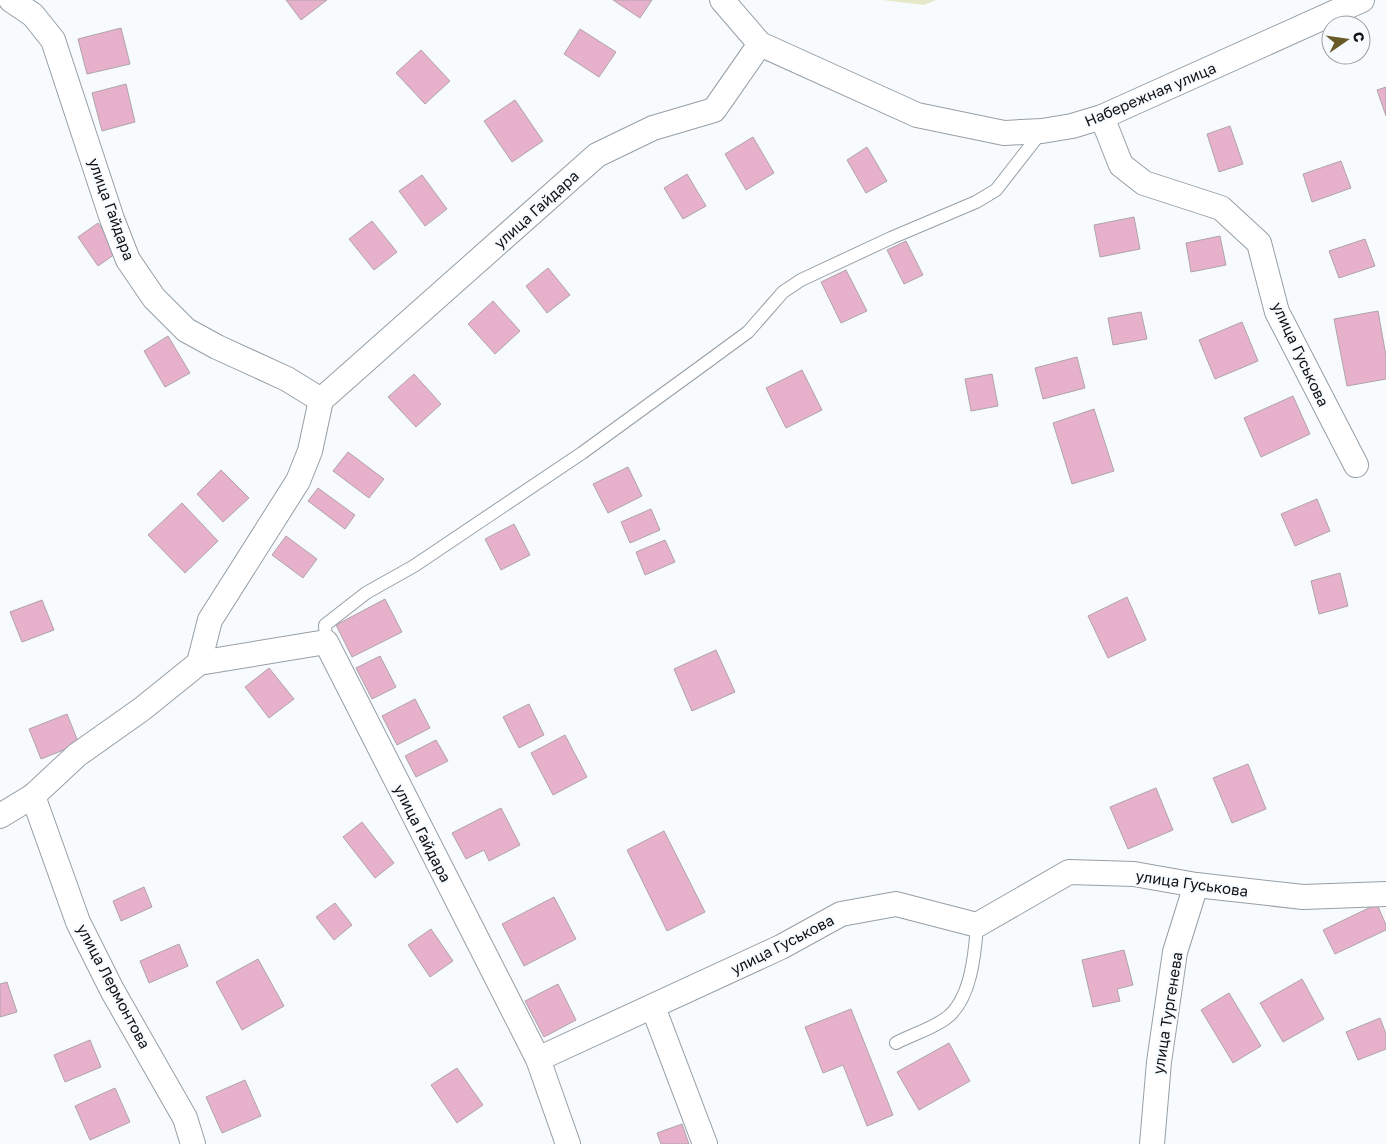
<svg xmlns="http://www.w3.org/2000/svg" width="1386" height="1144" font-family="'Golos Text',sans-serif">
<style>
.green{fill:#e5e9c8}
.building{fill:#e7b1cc;stroke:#afa4a9}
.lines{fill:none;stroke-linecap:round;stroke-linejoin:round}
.service-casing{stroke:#969fa6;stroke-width:14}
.minor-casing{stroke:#969fa6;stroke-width:26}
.service{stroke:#fff;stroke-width:12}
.minor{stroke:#fff;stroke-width:24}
.labels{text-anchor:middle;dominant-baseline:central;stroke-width:4.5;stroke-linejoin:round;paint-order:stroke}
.street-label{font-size:15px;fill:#0f1214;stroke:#f7fbfe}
</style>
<rect width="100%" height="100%" fill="#f7fbfe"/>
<path class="green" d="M 882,0 L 936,0 L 924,5 Z"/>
<g class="building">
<path d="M 286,0 L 327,0 L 301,20 Z"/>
<path d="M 613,0 L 652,0 L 640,18 Z"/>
<path d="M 121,28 L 130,64 L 87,74 L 78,39 Z"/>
<path d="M 580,29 L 616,52 L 599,77 L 564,54 Z"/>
<path d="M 421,50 L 450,81 L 425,104 L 396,73 Z"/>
<path d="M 126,84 L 135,122 L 102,131 L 92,93 Z"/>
<path d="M 1386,87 L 1386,116 L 1377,90 Z"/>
<path d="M 515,100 L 543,141 L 512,162 L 484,121 Z"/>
<path d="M 1230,126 L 1243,164 L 1219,172 L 1207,134 Z"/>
<path d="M 753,137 L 774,173 L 746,190 L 725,154 Z"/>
<path d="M 867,147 L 887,181 L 866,193 L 847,160 Z"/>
<path d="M 1341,161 L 1351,188 L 1312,202 L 1303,174 Z"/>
<path d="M 687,174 L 706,206 L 683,219 L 664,188 Z"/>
<path d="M 422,175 L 447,209 L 425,226 L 399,191 Z"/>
<path d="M 1134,217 L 1140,249 L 1100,257 L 1094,225 Z"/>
<path d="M 372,221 L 397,252 L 374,270 L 349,239 Z"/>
<path d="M 98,223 L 118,252 L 98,266 L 78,237 Z"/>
<path d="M 1220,236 L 1226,265 L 1191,272 L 1186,243 Z"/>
<path d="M 1365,239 L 1375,266 L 1339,278 L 1329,251 Z"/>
<path d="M 906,241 L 923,275 L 904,284 L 887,250 Z"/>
<path d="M 548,268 L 570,295 L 547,313 L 526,286 Z"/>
<path d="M 846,270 L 867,311 L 841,323 L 821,282 Z"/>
<path d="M 493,301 L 520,331 L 495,354 L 468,324 Z"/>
<path d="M 1378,311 L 1386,356 L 1386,379 L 1347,386 L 1334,319 Z"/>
<path d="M 1141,312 L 1147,339 L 1113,345 L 1108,318 Z"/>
<path d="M 1242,322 L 1258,361 L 1215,379 L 1199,340 Z"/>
<path d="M 168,336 L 190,373 L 165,387 L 144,351 Z"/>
<path d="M 1077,357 L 1085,388 L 1043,399 L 1035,368 Z"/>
<path d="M 802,370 L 822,410 L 786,428 L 766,388 Z"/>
<path d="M 414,374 L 441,404 L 416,427 L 388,397 Z"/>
<path d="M 992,374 L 998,406 L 971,411 L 965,379 Z"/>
<path d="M 1293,396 L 1310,434 L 1261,457 L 1244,418 Z"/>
<path d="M 1094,409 L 1114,471 L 1072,484 L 1053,423 Z"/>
<path d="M 348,452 L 384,479 L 369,498 L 333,471 Z"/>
<path d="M 628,467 L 642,496 L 608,513 L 593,484 Z"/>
<path d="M 221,470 L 249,498 L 223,522 L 197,494 Z"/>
<path d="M 318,488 L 355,515 L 345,529 L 308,501 Z"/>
<path d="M 1317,499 L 1330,531 L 1295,546 L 1281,514 Z"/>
<path d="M 182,503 L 218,541 L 185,573 L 148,535 Z"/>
<path d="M 651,509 L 660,530 L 630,543 L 621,522 Z"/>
<path d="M 514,524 L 530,555 L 501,570 L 485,539 Z"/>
<path d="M 286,536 L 317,559 L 303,578 L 272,555 Z"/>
<path d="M 665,540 L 675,562 L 645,575 L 636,552 Z"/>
<path d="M 1340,573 L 1348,606 L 1319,614 L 1311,581 Z"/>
<path d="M 1127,597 L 1146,640 L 1108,658 L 1088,616 Z"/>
<path d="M 385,599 L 402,632 L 352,657 L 336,625 Z"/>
<path d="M 42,600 L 54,630 L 22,642 L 10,612 Z"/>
<path d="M 716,650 L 735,692 L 692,711 L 674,669 Z"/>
<path d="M 380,656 L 396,687 L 372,699 L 356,668 Z"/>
<path d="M 269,668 L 294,699 L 269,718 L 245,687 Z"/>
<path d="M 415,699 L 430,728 L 397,745 L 382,716 Z"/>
<path d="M 529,704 L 544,735 L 519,748 L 503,717 Z"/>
<path d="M 67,714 L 79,744 L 41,759 L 29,729 Z"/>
<path d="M 565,735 L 587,777 L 553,795 L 531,753 Z"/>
<path d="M 436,740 L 448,761 L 416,777 L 405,756 Z"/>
<path d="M 1248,764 L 1266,809 L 1232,823 L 1213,778 Z"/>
<path d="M 1156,788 L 1173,830 L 1128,849 L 1110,807 Z"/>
<path d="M 501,808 L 520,845 L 489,861 L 484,850 L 466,859 L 452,833 Z"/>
<path d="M 362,822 L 394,863 L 375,878 L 343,837 Z"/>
<path d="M 664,831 L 705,912 L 667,931 L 627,850 Z"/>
<path d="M 144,887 L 152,907 L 121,921 L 113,901 Z"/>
<path d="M 554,897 L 576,939 L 524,966 L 502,924 Z"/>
<path d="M 335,903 L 352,925 L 334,940 L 316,917 Z"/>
<path d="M 1377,904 L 1386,925 L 1386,930 L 1335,954 L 1323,930 Z"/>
<path d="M 431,929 L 453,961 L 430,977 L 408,945 Z"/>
<path d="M 179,944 L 188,966 L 149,983 L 140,961 Z"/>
<path d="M 1124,950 L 1133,985 L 1117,989 L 1120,1001 L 1093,1007 L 1082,960 Z"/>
<path d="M 258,959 L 284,1006 L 242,1030 L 216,982 Z"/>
<path d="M 1302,979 L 1324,1019 L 1283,1042 L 1260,1003 Z"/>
<path d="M 7,982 L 17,1012 L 0,1017 L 0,984 Z"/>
<path d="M 558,984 L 576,1020 L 544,1037 L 525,1001 Z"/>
<path d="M 1229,993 L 1261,1046 L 1233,1063 L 1201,1010 Z"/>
<path d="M 851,1009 L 893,1115 L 867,1126 L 843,1065 L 823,1073 L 805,1027 Z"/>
<path d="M 1380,1018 L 1386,1034 L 1386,1049 L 1358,1060 L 1346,1032 Z"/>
<path d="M 90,1040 L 101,1067 L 65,1082 L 54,1055 Z"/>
<path d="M 949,1043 L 970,1081 L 919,1110 L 897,1072 Z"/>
<path d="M 457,1068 L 483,1105 L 457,1123 L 431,1085 Z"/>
<path d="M 245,1080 L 261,1116 L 222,1133 L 206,1097 Z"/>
<path d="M 115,1088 L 130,1122 L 90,1140 L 75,1106 Z"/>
<path d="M 682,1124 L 689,1144 L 661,1144 L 657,1133 Z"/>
</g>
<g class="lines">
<g class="service-casing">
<g id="service">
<path d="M 326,642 L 325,625 L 366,593 L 414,566 L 582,453 L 692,373 L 748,332 L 783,292 L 801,280 L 891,238 L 976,202 L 996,190 L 1042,131"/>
<path d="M 896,1043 C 911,1035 931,1029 945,1019 C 971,1001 975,954 977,925"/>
</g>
</g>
<g class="minor-casing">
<g id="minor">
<path d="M 11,0 L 33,15 L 53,40 L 112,219 L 128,260 L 154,298 L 186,330 L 217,347 L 287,379 L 321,400 L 597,155 L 653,128 L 714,110 L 760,44"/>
<path d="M 722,0 L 760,44 L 917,115 L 1004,133 L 1042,131 L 1072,126 L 1102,117 L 1362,0"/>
<path d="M 1102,117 L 1121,165 L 1144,183 L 1221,208 L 1259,243 L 1277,312 L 1356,465"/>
<path d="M 199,663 L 210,620 L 298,481 L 310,451 L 321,400"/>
<path d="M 33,796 L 78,922 L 112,990 L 185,1118 L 193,1144"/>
<path d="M 0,816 L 33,796 L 77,755 L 142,709 L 199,663 L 326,642 L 538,1059 L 568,1144"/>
<path d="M 653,1007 L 705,1144"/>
<path d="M 538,1059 L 781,947 L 841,914 L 896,904 L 977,925 L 1069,872 L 1134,874 L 1196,885 L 1303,897 L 1386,894"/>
<path d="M 1152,1144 L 1159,1062 L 1175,952 L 1196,885"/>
</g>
</g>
<use href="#service" class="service"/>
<use href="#minor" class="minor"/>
</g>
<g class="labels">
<g class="street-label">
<text transform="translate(1150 94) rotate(-23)">Набережная улица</text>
<text transform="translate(112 209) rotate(70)">улица Гайдара</text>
<text transform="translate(536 209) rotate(-42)">улица Гайдара</text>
<text transform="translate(1301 354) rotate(65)">улица Гуськова</text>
<text transform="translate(423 833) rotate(63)">улица Гайдара</text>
<text transform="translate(1192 883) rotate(8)">улица Гуськова</text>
<text transform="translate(782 944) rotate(-27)">улица Гуськова</text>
<text transform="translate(114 986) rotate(62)">улица Лермонтова</text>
<text transform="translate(1167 1013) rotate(-81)">улица Тургенева</text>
</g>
</g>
<g transform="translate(1346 40) rotate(77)"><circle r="24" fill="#f7fbfe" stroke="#9a9ea0"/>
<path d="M0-4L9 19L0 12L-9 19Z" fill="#6a5a28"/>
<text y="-8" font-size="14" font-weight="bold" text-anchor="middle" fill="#0f1214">С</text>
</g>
</svg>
